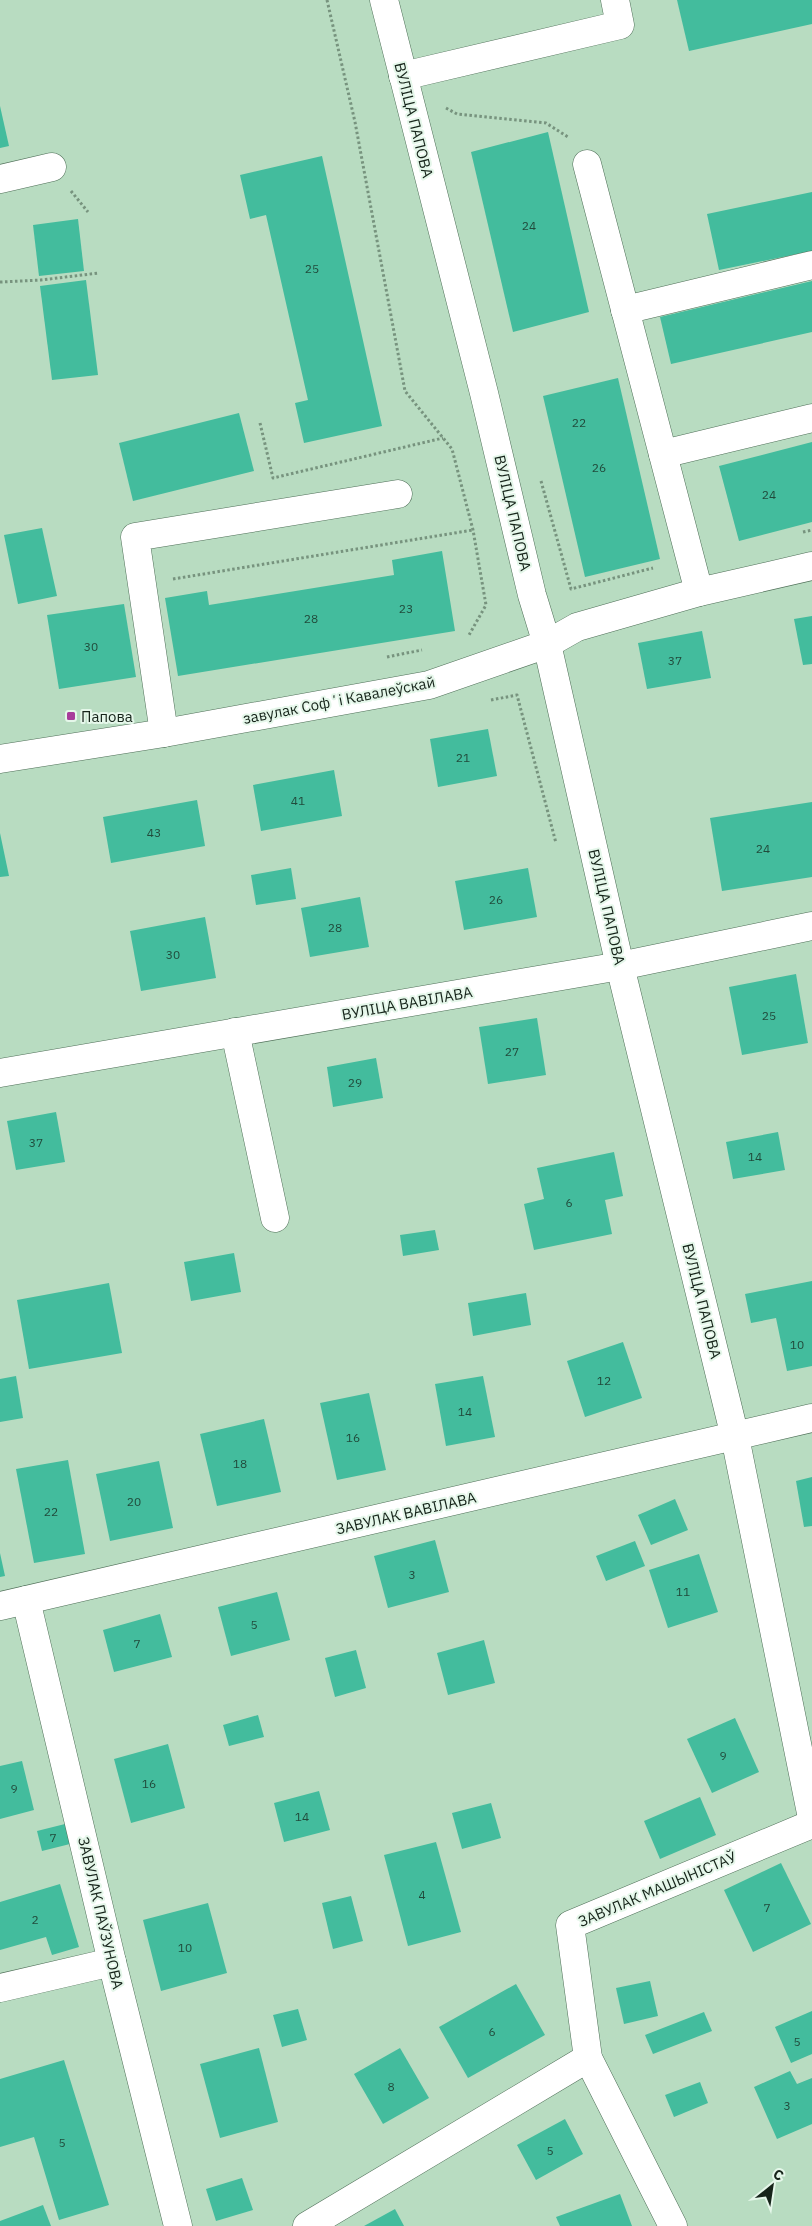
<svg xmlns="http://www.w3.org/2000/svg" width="812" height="2226" font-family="'IBM Plex Sans',sans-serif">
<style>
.building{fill:#43bc9d}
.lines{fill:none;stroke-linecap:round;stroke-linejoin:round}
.minor-casing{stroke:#4f6f58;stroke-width:29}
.path{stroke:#77937e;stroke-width:3;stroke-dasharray:2.5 2.5;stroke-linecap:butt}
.minor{stroke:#fff;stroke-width:28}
.poi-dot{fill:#a83c9b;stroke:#e5f7ea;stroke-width:2}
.labels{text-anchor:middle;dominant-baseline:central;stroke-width:4;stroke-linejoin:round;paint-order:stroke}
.number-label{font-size:12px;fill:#214a3b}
.street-label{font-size:15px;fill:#16241a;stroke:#e5f7ea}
.poi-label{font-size:15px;fill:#16241a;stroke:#e5f7ea;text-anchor:start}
</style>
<rect width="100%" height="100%" fill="#b8dcc1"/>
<g class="building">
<path d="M 677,0 L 812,0 L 812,24 L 689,51 Z"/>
<path d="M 0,106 L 9,146 L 0,148 Z"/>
<path d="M 548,132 L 589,312 L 513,332 L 471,152 Z"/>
<path d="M 322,156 L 382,426 L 304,443 L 295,403 L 308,400 L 266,215 L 250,219 L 240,175 Z"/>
<path d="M 812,192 L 812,251 L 719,270 L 707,214 Z"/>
<path d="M 78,219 L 84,271 L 39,276 L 33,225 Z"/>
<path d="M 86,280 L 98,375 L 52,380 L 40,286 Z"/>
<path d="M 812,281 L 812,332 L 671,364 L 660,317 Z"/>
<path d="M 618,378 L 660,559 L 585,577 L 543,396 Z"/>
<path d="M 239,413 L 254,471 L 133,501 L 119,443 Z"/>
<path d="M 812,442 L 812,522 L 739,541 L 719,466 Z"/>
<path d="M 42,528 L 57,596 L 18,604 L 4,535 Z"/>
<path d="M 442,551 L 455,631 L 178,676 L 165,598 L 207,591 L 209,605 L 394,575 L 392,560 Z"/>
<path d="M 124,604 L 136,677 L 59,689 L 47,615 Z"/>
<path d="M 812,616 L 812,664 L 803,665 L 794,619 Z"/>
<path d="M 702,631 L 711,678 L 647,689 L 638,643 Z"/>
<path d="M 488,729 L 497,776 L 438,787 L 430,739 Z"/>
<path d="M 334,770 L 342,816 L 261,831 L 253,785 Z"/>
<path d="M 197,800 L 205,846 L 111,863 L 103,817 Z"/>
<path d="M 812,802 L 812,877 L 722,891 L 710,818 Z"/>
<path d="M 0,833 L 9,876 L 0,877 Z"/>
<path d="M 291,868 L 296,899 L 256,905 L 251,875 Z"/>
<path d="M 528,868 L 537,917 L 464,930 L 455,881 Z"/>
<path d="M 360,897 L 369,947 L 310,957 L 301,908 Z"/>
<path d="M 205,917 L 216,978 L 141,991 L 130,931 Z"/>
<path d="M 796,974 L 808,1043 L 742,1055 L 729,987 Z"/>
<path d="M 537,1018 L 546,1075 L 488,1084 L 479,1027 Z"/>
<path d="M 376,1058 L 383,1098 L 333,1107 L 327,1067 Z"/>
<path d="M 56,1112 L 65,1162 L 16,1170 L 7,1121 Z"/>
<path d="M 778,1132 L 785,1170 L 733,1179 L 726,1142 Z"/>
<path d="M 614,1152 L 623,1196 L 605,1200 L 612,1234 L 534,1250 L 524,1204 L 544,1199 L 537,1168 Z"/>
<path d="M 435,1230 L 439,1250 L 403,1256 L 400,1235 Z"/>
<path d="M 234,1253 L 241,1292 L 191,1301 L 184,1262 Z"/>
<path d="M 812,1281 L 812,1366 L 787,1371 L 776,1318 L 751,1323 L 745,1294 Z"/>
<path d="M 109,1283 L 122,1353 L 29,1369 L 17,1300 Z"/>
<path d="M 526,1293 L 531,1325 L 473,1336 L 468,1303 Z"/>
<path d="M 623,1342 L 642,1398 L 585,1417 L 567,1361 Z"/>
<path d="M 16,1376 L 23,1418 L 0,1422 L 0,1379 Z"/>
<path d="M 483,1376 L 495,1437 L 446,1446 L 435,1384 Z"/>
<path d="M 369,1393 L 386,1470 L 337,1480 L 320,1403 Z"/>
<path d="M 264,1419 L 281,1492 L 217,1506 L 200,1434 Z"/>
<path d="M 68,1460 L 85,1554 L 34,1563 L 16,1469 Z"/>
<path d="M 159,1461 L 173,1528 L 110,1541 L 96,1474 Z"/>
<path d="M 812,1477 L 812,1526 L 804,1527 L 796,1481 Z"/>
<path d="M 675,1499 L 688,1530 L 651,1545 L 638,1515 Z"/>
<path d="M 435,1540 L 449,1592 L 388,1608 L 374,1556 Z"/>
<path d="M 635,1541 L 645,1566 L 606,1581 L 596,1556 Z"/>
<path d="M 0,1553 L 5,1576 L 0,1577 Z"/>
<path d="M 699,1554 L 718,1612 L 668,1628 L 649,1570 Z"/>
<path d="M 277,1592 L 290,1640 L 231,1656 L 218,1607 Z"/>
<path d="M 160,1614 L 172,1657 L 114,1672 L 103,1630 Z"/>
<path d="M 484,1640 L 495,1683 L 448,1695 L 437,1653 Z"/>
<path d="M 356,1650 L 366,1688 L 335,1697 L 325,1658 Z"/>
<path d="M 258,1715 L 264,1737 L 229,1746 L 223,1725 Z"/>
<path d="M 735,1718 L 759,1772 L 712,1793 L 687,1739 Z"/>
<path d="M 168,1744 L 185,1808 L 131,1823 L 114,1759 Z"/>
<path d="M 22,1761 L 34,1810 L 0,1819 L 0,1766 Z"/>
<path d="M 319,1791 L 330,1830 L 284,1842 L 274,1803 Z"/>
<path d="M 700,1797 L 716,1835 L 660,1859 L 644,1821 Z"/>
<path d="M 491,1803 L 501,1838 L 462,1849 L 452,1813 Z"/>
<path d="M 65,1824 L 70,1844 L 42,1851 L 37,1831 Z"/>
<path d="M 436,1842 L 461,1932 L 408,1946 L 384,1855 Z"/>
<path d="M 781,1863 L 811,1924 L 753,1952 L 724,1890 Z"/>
<path d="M 60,1884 L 79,1947 L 52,1955 L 46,1937 L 0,1950 L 0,1902 Z"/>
<path d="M 351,1896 L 363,1941 L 333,1949 L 322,1903 Z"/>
<path d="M 208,1903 L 227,1973 L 161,1991 L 143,1920 Z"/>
<path d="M 650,1981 L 658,2016 L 624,2024 L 616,1988 Z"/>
<path d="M 516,1984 L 545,2035 L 468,2078 L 439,2027 Z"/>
<path d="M 298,2009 L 307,2040 L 282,2047 L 273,2015 Z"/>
<path d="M 812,2011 L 812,2054 L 791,2063 L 775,2027 Z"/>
<path d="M 704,2012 L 712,2031 L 653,2054 L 645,2035 Z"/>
<path d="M 259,2048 L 278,2122 L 220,2138 L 200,2064 Z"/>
<path d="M 400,2048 L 429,2098 L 383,2124 L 354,2074 Z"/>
<path d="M 64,2060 L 109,2205 L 59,2220 L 34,2137 L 0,2147 L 0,2079 Z"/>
<path d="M 790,2071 L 797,2084 L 812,2078 L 812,2124 L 777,2139 L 754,2087 Z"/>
<path d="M 700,2082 L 708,2103 L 674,2117 L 665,2095 Z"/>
<path d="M 565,2119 L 583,2154 L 536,2180 L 517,2145 Z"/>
<path d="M 242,2178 L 253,2210 L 216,2221 L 206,2189 Z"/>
<path d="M 620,2194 L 632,2226 L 560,2226 L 556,2217 Z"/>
<path d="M 43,2205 L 51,2226 L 0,2226 L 0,2221 Z"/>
<path d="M 395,2209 L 404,2226 L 364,2226 Z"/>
</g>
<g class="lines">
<g class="minor-casing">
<g id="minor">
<path d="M 384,0 L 484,393 L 532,595 L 547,644 L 620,966 L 735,1437 L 812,1818"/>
<path d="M 403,76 L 620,25 L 615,0"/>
<path d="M 587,164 L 699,592"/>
<path d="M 0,179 L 52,167"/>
<path d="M 625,310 L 812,265"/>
<path d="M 663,454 L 812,418"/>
<path d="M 164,733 L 135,537 L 398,494"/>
<path d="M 0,759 L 164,733 L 429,685 L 547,644 L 577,627 L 699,592 L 812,566"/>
<path d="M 235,1032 L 275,1218"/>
<path d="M 0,1073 L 620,966 L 812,926"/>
<path d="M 26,1600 L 112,1962 L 178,2226"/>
<path d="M 0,1606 L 812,1418"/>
<path d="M 0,1988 L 112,1962"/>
<path d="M 307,2226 L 588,2058"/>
<path d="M 673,2226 L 588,2058 L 570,1925 L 812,1824"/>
</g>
</g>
<g class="path">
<path d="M 327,0 L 355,122 L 405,391 L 452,449 L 473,530 L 486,605 L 469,635"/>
<path d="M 446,108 L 457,114 L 546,123 L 568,137"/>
<path d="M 71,191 L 88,212"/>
<path d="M 0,282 L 41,280 L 99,273"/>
<path d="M 260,423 L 273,478 L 443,438"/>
<path d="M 541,481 L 571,589 L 653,568"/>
<path d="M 803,532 L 812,530"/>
<path d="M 173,579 L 473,530"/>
<path d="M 387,657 L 422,650"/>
<path d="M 491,700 L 517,695 L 556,843"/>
</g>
<use href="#minor" class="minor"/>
</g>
<rect class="poi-dot" x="66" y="711" width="10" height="10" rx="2.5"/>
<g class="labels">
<g class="number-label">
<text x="529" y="225">24</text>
<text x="312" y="268">25</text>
<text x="579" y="422">22</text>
<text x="599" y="467">26</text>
<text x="769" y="494">24</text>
<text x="406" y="608">23</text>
<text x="311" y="618">28</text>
<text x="91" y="646">30</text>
<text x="675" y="660">37</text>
<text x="463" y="757">21</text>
<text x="298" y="800">41</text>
<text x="154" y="832">43</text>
<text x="763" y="848">24</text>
<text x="496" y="899">26</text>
<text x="335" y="927">28</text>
<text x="173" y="954">30</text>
<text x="769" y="1015">25</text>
<text x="512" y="1051">27</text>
<text x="355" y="1082">29</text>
<text x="36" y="1142">37</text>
<text x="755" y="1156">14</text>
<text x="569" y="1202">6</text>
<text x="797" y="1344">10</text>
<text x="604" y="1380">12</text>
<text x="465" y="1411">14</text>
<text x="353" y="1437">16</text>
<text x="240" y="1463">18</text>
<text x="134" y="1501">20</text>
<text x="51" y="1511">22</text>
<text x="412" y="1574">3</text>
<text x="683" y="1591">11</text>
<text x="254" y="1624">5</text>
<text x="137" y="1643">7</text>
<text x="723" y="1755">9</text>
<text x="149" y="1783">16</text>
<text x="14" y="1788">9</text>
<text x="302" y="1816">14</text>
<text x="53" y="1837">7</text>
<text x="422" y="1894">4</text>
<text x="767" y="1907">7</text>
<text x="35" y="1919">2</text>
<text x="185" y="1947">10</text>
<text x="492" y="2031">6</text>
<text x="797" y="2041">5</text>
<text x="391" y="2086">8</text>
<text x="787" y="2105">3</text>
<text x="62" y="2142">5</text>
<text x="550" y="2150">5</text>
</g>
<g class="street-label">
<text transform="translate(414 120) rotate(76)">ВУЛІЦА ПАПОВА</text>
<text transform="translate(513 513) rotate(77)">ВУЛІЦА ПАПОВА</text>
<text transform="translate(339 700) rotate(-11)">завулак Софʼі Кавалеўскай</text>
<text transform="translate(607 907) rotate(77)">ВУЛІЦА ПАПОВА</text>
<text transform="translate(407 1003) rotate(-10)">ВУЛІЦА ВАВІЛАВА</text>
<text transform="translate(702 1301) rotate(76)">ВУЛІЦА ПАПОВА</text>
<text transform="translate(406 1513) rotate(-13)">ЗАВУЛАК ВАВІЛАВА</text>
<text transform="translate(657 1889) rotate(-23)">ЗАВУЛАК МАШЫНІСТАЎ</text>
<text transform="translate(101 1913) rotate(77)">ЗАВУЛАК ПАЎЗУНОВА</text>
</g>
<g class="poi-label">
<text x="81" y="716">Папова</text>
</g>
</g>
<g transform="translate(772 2186) rotate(30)" stroke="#e5f7ea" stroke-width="4" paint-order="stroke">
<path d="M0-4L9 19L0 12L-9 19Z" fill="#16241a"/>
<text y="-8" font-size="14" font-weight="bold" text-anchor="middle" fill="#16241a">С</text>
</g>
</svg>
